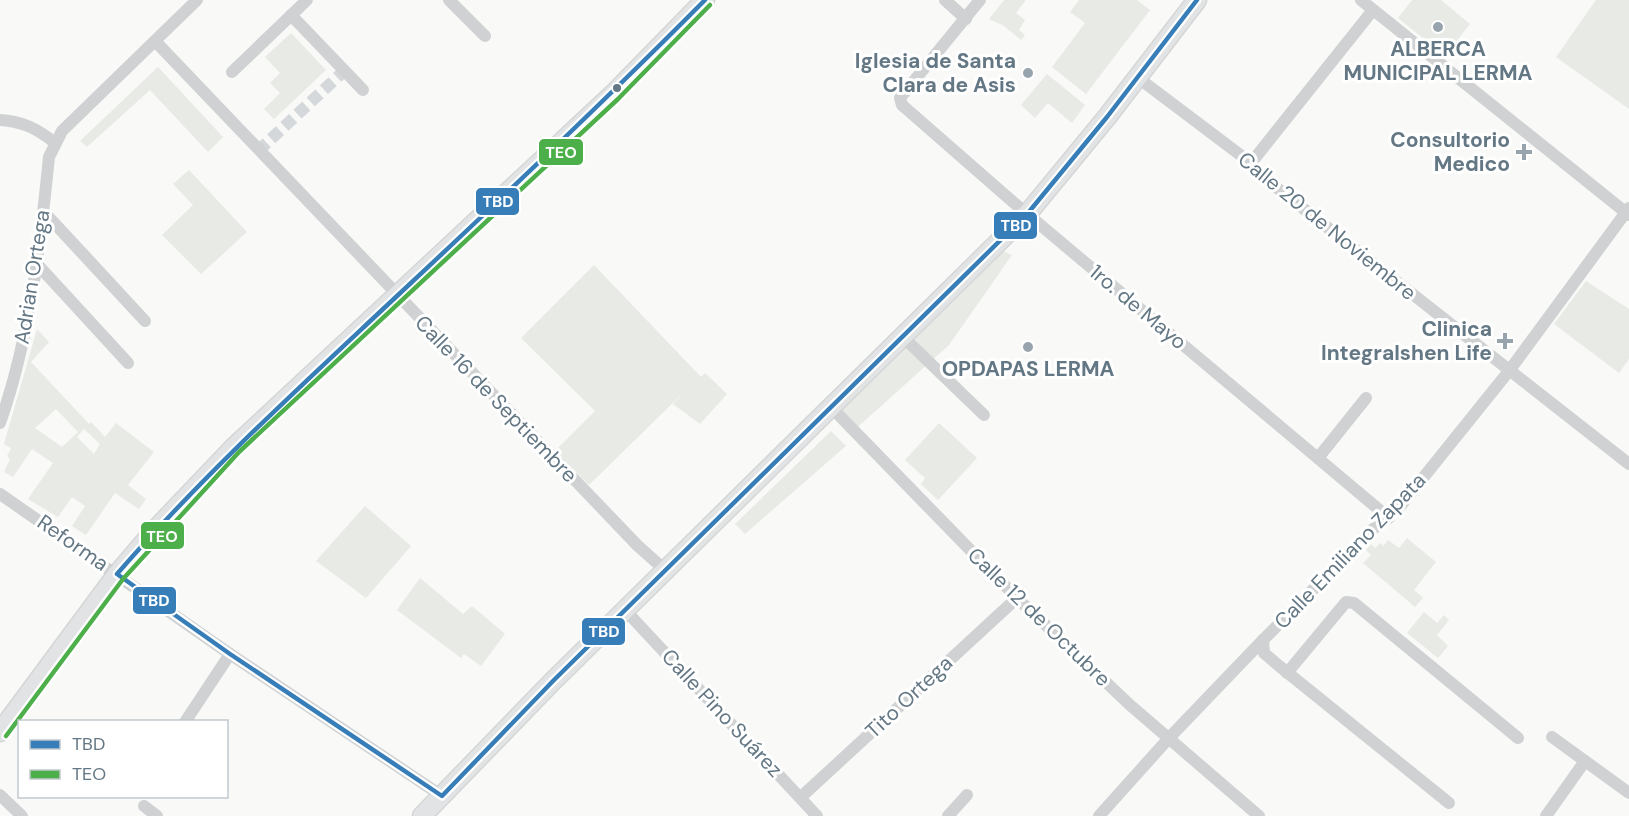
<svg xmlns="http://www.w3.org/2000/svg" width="1629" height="816" font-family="'DM Sans',sans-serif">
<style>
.green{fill:#e8ebe5;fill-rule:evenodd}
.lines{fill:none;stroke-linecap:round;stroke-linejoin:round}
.street-tunnel{stroke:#d4d8db;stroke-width:12;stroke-dasharray:12 6;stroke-linecap:butt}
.secondary-casing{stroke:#d5d6d6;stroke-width:21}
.street{stroke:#cfd1d2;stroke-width:12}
.secondary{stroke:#e2e3e4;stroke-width:18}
.bus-1-casing{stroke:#fff;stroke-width:9}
.bus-2-casing{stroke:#fff;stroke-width:9}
.bus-1{stroke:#377eb8;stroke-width:4.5}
.bus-2{stroke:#4daf4a;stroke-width:4.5}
.poi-dot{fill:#98a4ad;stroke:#fff;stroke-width:2}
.bus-dot{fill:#637784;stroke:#fff;stroke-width:2}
.labels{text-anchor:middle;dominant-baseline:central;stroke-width:6;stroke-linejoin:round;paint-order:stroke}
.poi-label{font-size:21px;font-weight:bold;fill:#637784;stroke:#fff;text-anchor:end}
.street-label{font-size:21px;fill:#637784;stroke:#fff}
.line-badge{stroke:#fff;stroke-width:2}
.badge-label{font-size:16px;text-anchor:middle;font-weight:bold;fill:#fff}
</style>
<rect width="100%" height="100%" fill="#f9f9f8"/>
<g class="green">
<path d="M 1004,0 L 1026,0 L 1016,13 L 1025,20 L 1019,30 L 1025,35 L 1021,40 L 1004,26 L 989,19 Z"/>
<path d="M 1079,0 L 1137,0 L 1150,10 L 1086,94 L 1052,67 L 1085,23 L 1070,12 Z"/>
<path d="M 1412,0 L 1441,0 L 1470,24 L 1445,56 L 1398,18 Z"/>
<path d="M 1596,0 L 1629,0 L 1629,109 L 1556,57 Z"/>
<path d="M 291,33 L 326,70 L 274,119 L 264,109 L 280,93 L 270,83 L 280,73 L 265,57 Z"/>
<path d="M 158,67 L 223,137 L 208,152 L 150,90 L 87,147 L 80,141 Z"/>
<path d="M 1047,74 L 1085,105 L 1072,123 L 1048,103 L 1035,118 L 1021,105 Z"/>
<path d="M 189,170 L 247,232 L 201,274 L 162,235 L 193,205 L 173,184 Z"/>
<path d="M 1003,251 L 1012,255 L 949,345 L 851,433 L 831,415 Z"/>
<path d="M 594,265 L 701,377 L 705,373 L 727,394 L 700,424 L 673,404 L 683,393 L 589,485 L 555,451 L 595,411 L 521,338 Z"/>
<path d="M 1586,281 L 1629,309 L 1629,359 L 1619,373 L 1554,324 Z"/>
<path d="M 37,329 L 49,342 L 31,362 L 89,424 L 91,422 L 105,437 L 116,423 L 154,452 L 128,485 L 146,499 L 139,509 L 115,493 L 86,535 L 72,526 L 85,506 L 72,497 L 58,517 L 28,499 L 53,463 L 32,449 L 13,477 L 4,472 L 10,459 L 7,456 L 11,448 L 4,444 ZM 56,409 L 78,432 L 62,447 L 35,428 ZM 84,429 L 100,444 L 94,454 L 77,437 Z"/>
<path d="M 939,423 L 977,458 L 938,500 L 921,484 L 925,478 L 905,460 Z"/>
<path d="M 831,431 L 846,446 L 745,534 L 735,524 Z"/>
<path d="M 365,506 L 411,546 L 366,598 L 316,561 Z"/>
<path d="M 1407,538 L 1436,562 L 1414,590 L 1423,598 L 1415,607 L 1363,563 L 1371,555 L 1366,550 L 1371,544 L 1375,548 L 1380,543 L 1383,546 L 1388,540 L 1399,548 Z"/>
<path d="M 420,578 L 463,614 L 472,606 L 505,634 L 481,666 L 464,654 L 461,658 L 397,610 Z"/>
<path d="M 1424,612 L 1437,623 L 1444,615 L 1449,620 L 1437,635 L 1448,646 L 1438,658 L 1407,633 Z"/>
</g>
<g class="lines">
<path class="street-tunnel" d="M 258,151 L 344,71"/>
<g class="secondary-casing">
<g id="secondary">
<path d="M 0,732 L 117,574 L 152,533 L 234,447 L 613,94 L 705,0"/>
<path d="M 422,816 L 553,681 L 1028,213 L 1107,117 L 1197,0"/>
</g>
</g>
<g class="street">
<path d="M 449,0 L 485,36"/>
<path d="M 945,0 L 966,19"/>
<path d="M 980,0 L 900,98 L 902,105 L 1013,202 L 1389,518"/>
<path d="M 1361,0 L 1629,215"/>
<path d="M 291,15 L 363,90"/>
<path d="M 155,41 L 637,545 L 666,571"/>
<path d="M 232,72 L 307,0"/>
<path d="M 1137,77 L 1251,163 L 1262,176 L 1629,464"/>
<path d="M 0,120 C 22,121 38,129 55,143"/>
<path d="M 1251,163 L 1373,10"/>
<path d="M 44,212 L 145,321"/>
<path d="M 37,264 L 128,363"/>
<path d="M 902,336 L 984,415"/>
<path d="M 830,406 L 1017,598 L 1130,705 L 1259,816"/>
<path d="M 0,423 C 30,338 40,246 49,157 L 62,131 L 197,0"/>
<path d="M 1318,458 L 1366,398"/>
<path d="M 0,494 L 230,654 L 442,796"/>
<path d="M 626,611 L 817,816"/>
<path d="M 1263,640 L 1264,653 L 1278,665 L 1449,803"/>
<path d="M 1287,673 L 1346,602 L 1354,603 L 1518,738"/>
<path d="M 185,722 L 230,654"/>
<path d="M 1552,737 L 1629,793"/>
<path d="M 0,795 L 22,816"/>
<path d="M 801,797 L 1017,598"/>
<path d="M 144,806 L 157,816"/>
<path d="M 948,816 L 967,795"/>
<path d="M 1099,816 L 1169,738 L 1263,640 L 1372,530 L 1402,504 L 1509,371 L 1629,208"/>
<path d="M 1546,816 L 1585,761"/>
</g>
<use href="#secondary" class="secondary"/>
<g class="bus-1-casing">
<path id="bus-1" d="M 705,0 C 605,101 501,199 397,296 C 301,386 204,474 117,574 L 230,654 L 442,796 L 553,681 L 1028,213 L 1107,117 L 1197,0"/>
</g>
<g class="bus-2-casing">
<path id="bus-2" d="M 6,736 L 123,579 L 239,452 L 618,99 L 710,5"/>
</g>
<use href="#bus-1" class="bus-1"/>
<use href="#bus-2" class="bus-2"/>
</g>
<g class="poi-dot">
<circle cx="1438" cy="27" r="6"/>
<circle cx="1028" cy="73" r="6"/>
<path d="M1521 143h6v6h6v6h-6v6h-6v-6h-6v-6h6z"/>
<path d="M1502 332h6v6h6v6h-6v6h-6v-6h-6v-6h6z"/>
<circle cx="1028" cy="347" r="6"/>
</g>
<circle class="bus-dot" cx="617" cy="88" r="5"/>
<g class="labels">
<g class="poi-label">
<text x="1438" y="49" text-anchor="middle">ALBERCA<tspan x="1438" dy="24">MUNICIPAL LERMA</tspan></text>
<text x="1016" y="61">Iglesia de Santa<tspan x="1016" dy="24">Clara de Asis</tspan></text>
<text x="1510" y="140">Consultorio<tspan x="1510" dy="24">Medico</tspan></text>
<text x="1492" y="329">Clinica<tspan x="1492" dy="24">Integralshen Life</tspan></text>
<text x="1028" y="369" text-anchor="middle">OPDAPAS LERMA</text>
</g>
<g class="street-label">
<text transform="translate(1327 226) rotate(39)">Calle 20 de Noviembre</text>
<text transform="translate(32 277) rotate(-81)">Adrian Ortega</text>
<text transform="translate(1138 307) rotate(40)">1ro. de Mayo</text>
<text transform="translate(496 399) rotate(46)">Calle 16 de Septiembre</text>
<text transform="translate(73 543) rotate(35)">Reforma</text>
<text transform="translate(1350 551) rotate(-46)">Calle Emiliano Zapata</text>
<text transform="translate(1039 617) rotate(44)">Calle 12 de Octubre</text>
<text transform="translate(909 697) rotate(-43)">Tito Ortega</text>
<text transform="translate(722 713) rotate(47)">Calle Pino Suárez</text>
</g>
</g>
<g class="line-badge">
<rect x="538" y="138" width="46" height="28" rx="6" fill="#4daf4a"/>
<rect x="475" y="187" width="45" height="29" rx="6" fill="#377eb8"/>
<rect x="993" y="211" width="45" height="29" rx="6" fill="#377eb8"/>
<rect x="140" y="521" width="45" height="29" rx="6" fill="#4daf4a"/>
<rect x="132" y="586" width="45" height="29" rx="6" fill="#377eb8"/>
<rect x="581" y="617" width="45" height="29" rx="6" fill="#377eb8"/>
</g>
<g class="badge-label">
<text x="561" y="158">TEO</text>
<text x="498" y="207">TBD</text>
<text x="1016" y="231">TBD</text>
<text x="162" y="542">TEO</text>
<text x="154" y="606">TBD</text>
<text x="604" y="637">TBD</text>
</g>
<rect x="18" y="720" width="210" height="78" fill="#ffffff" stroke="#c1c9ce" stroke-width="1.5"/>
<rect x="30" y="740" width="30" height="9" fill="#377eb8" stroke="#c1c9ce" stroke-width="1.5"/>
<text x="72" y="750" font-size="18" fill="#637784">TBD</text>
<rect x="30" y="770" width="30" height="9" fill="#4daf4a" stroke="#c1c9ce" stroke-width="1.5"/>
<text x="72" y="780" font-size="18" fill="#637784">TEO</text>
</svg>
